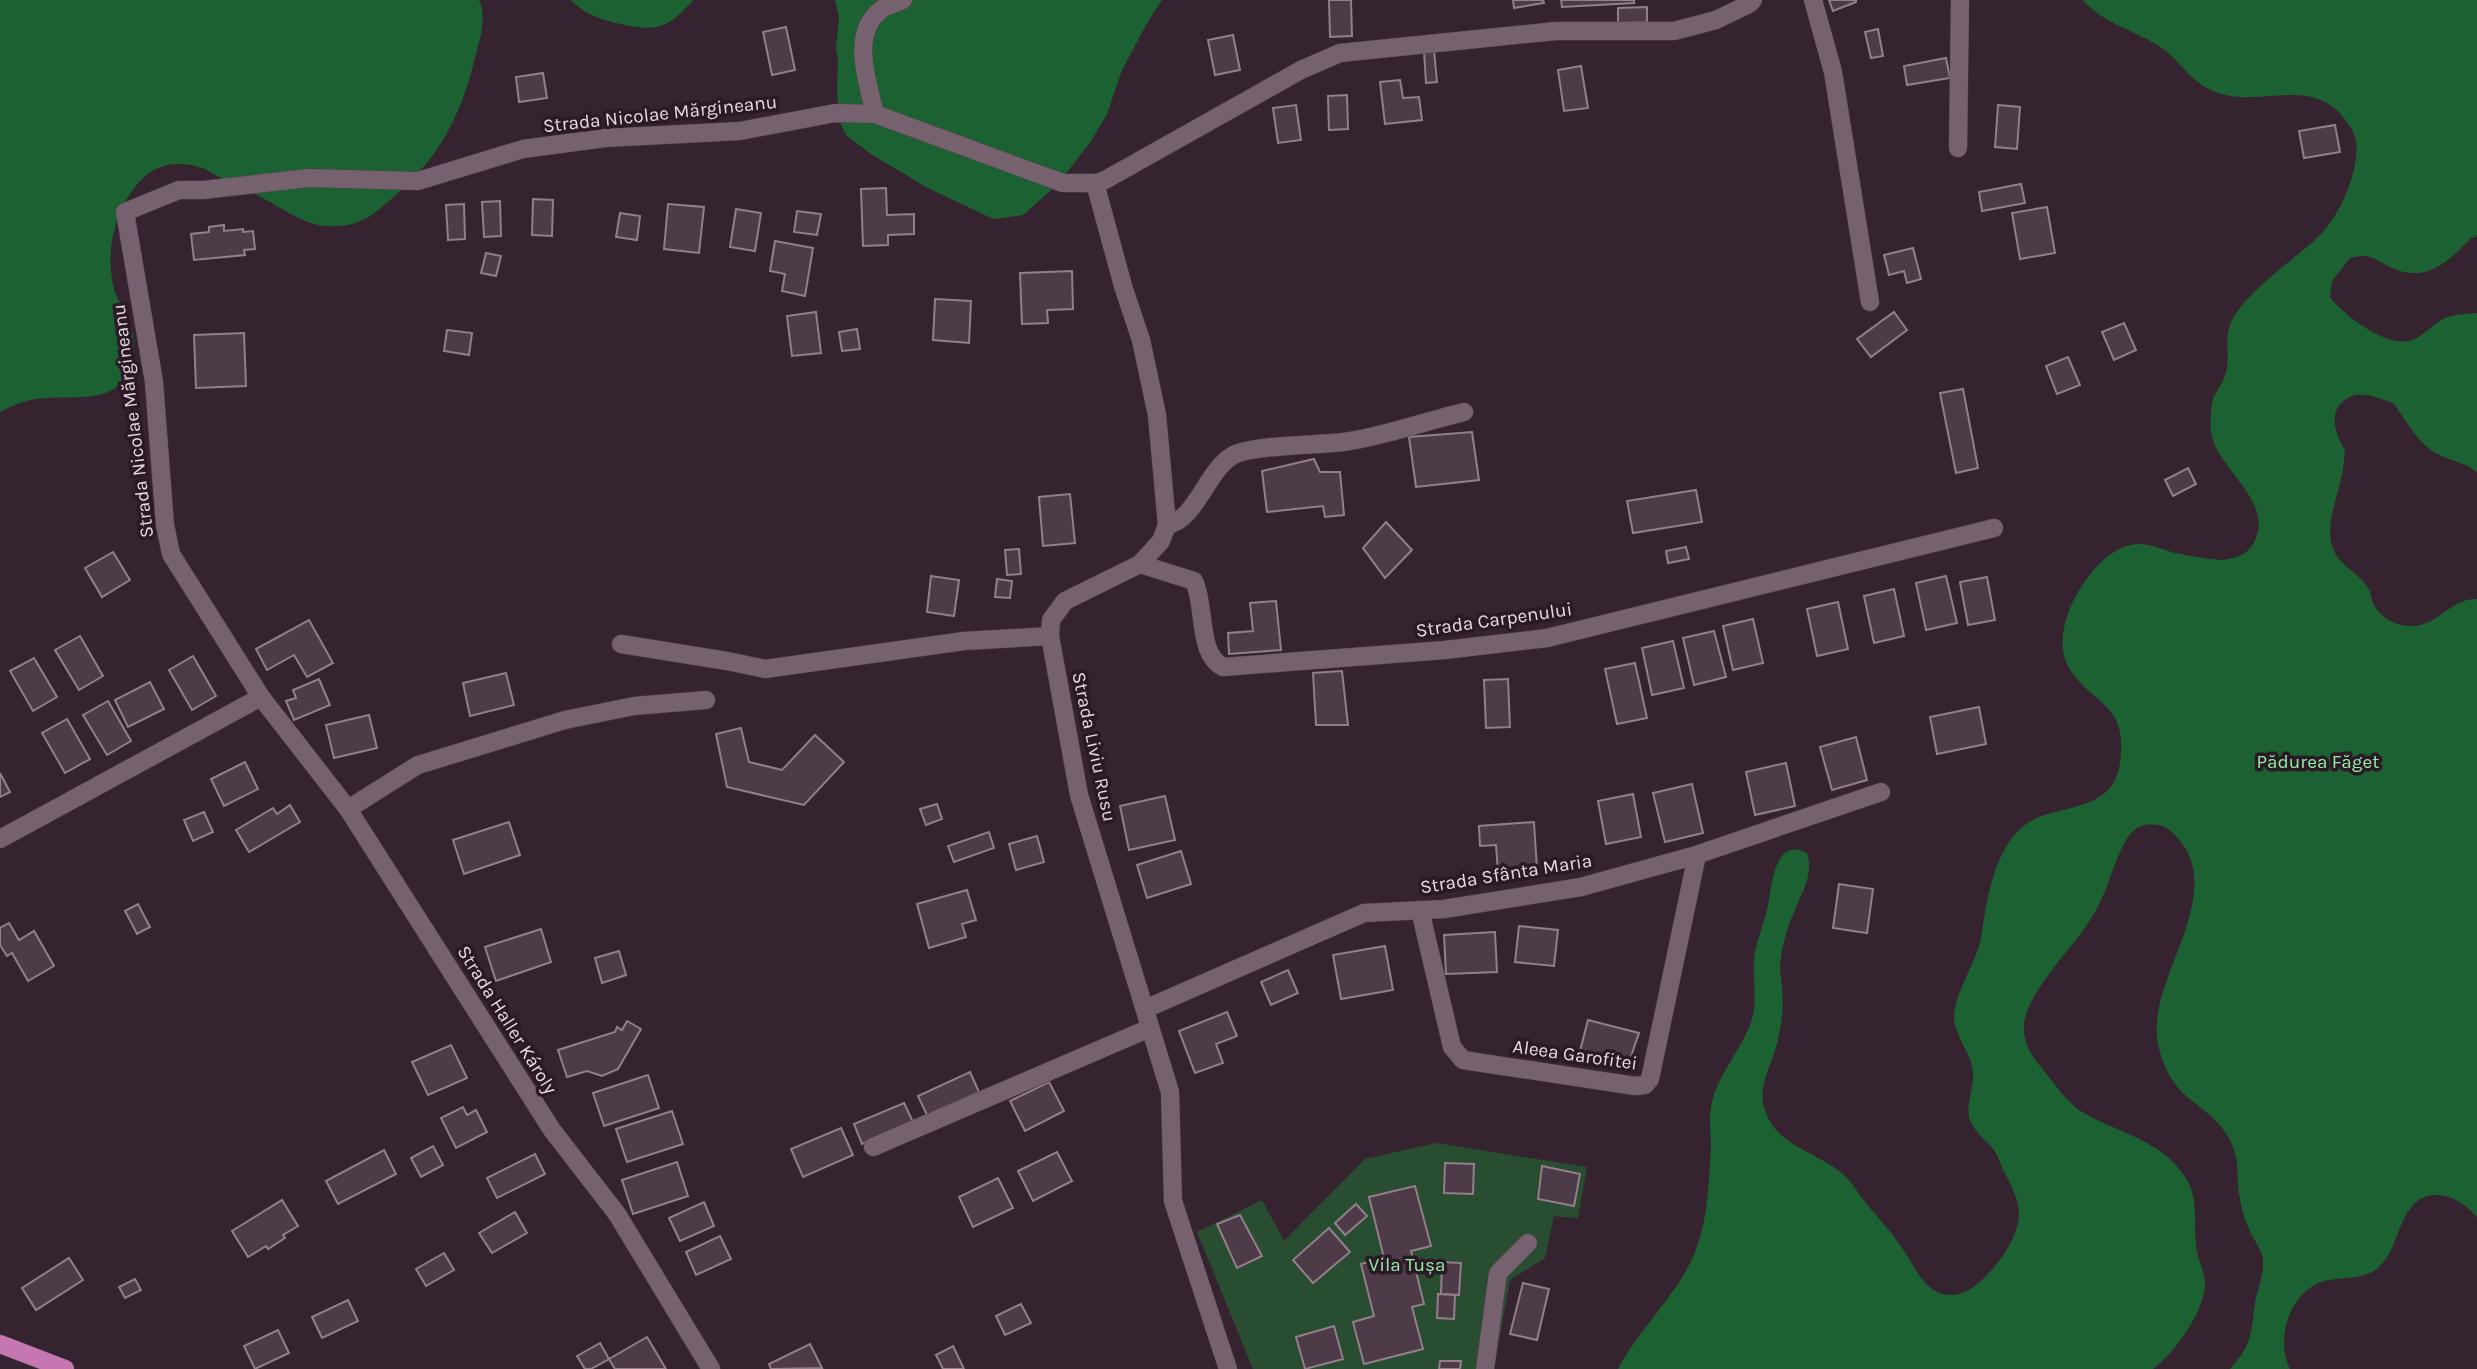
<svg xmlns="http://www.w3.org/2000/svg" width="2477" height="1369" font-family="Karla,sans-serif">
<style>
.green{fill:#284d30}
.forest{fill:#1c6131}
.building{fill:#4e3b48;stroke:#937e8c;stroke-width:2}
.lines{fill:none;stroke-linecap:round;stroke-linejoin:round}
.minor-casing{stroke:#50424c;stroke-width:19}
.major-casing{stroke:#50424c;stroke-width:19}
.minor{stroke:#76626f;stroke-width:18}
.major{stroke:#c676b0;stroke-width:18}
.labels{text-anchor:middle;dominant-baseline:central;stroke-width:7;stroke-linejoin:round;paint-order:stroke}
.street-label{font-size:19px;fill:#e5dae1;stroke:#2b1a26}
.park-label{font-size:19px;fill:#92eea6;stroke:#2b1a26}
</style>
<rect width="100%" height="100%" fill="#352430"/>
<path class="green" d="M 1436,1143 L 1587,1167 L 1578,1218 L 1554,1216 L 1545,1258 L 1510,1280 L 1494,1369 L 1253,1369 L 1197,1232 L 1262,1200 L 1284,1241 L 1365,1159 Z"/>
<g class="forest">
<path d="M 0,0 L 479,0 C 487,18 480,39 475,57 C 461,118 437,161 389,201 C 373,215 361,225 338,226 C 305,229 283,207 255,194 C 237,186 220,178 203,168 C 179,161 157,162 139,182 C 114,210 104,256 115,292 C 118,302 126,311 129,321 C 136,339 137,367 123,382 C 103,402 71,396 46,398 C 29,399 15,404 0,412 Z"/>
<path d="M 571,0 L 693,0 C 668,29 656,32 620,24 C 600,19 586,15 571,0 Z"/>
<path d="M 835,0 L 1162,0 L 1146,25 L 1122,70 L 1107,114 L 1091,141 L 1058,184 L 1023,215 L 993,219 L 926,187 L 871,154 L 846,135 L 840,122 L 837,92 L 838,62 L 836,48 L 839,17 Z"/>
<path d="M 2083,0 L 2477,0 L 2477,236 L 2470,239 C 2447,263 2425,284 2390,267 C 2373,258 2370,253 2350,258 L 2332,281 L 2330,297 C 2343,315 2385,346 2408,341 C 2423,338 2432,324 2445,318 C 2454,314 2467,314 2477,313 L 2477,472 C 2463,461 2446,460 2432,451 C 2415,439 2405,418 2393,403 C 2381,399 2362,391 2350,397 C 2326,408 2335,434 2345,450 C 2344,461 2343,472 2340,482 C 2335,506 2323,532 2336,555 C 2345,569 2362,575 2369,590 C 2372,594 2371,601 2374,605 C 2382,620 2399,627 2415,626 C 2439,624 2452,598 2477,599 L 2477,1217 C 2466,1205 2452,1194 2435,1195 C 2397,1197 2402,1249 2378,1268 C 2362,1281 2339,1276 2321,1282 C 2289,1294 2275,1340 2290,1369 L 2230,1369 C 2255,1342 2250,1330 2256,1298 C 2259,1286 2264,1272 2263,1259 C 2261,1248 2253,1239 2249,1229 C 2245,1220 2241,1209 2240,1198 C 2235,1173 2242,1160 2227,1135 C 2217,1118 2200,1108 2185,1095 C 2170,1082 2159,1057 2157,1037 C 2150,974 2232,889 2173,833 C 2165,824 2148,821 2137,828 C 2120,839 2111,880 2102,898 C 2098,908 2092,917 2086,926 C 2068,953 2021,999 2024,1031 C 2025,1047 2034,1059 2044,1071 C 2055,1084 2065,1100 2079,1110 C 2116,1133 2163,1139 2187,1180 C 2201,1204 2191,1231 2198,1256 C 2201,1265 2204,1273 2205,1282 C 2207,1308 2174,1354 2153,1369 L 1618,1369 C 1641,1325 1682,1292 1698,1244 C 1708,1214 1709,1180 1711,1149 C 1711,1133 1708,1118 1712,1102 C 1720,1069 1750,1040 1754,1010 C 1756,991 1752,971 1755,952 C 1758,936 1765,921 1768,905 C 1772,886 1774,836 1807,853 C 1814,875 1802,892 1794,912 C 1788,925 1783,943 1781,957 C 1779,968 1781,977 1782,988 C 1784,1003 1782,1020 1779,1035 C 1775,1060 1756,1084 1765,1110 C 1777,1149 1822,1152 1847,1178 C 1854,1185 1859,1195 1866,1203 C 1877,1217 1890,1230 1900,1245 C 1908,1256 1914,1268 1921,1278 C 1942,1305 1967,1297 1987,1275 C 1999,1262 2010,1248 2016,1230 C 2024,1206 2014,1192 2004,1171 C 2000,1164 1999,1157 1994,1150 C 1986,1140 1975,1133 1970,1120 C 1965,1104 1974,1090 1973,1074 C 1973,1053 1953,1037 1954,1015 C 1956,993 1971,970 1978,949 C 1982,939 1982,929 1984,919 C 1988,891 1997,853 2017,832 C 2046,799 2112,820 2120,763 C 2129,701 2092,707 2068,666 C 2047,629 2091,554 2130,545 C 2144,541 2161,549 2175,553 C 2191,556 2206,559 2222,560 C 2235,558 2246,556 2253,544 C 2278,502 2214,468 2211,431 C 2210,423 2211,407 2213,399 C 2216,391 2222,384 2225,376 C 2230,362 2226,347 2228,333 C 2232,300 2293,261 2317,238 C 2336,219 2348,195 2354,169 C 2357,156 2359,140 2351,128 C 2315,68 2259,113 2211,90 C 2189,80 2181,62 2163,49 C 2137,30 2104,25 2083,0 Z"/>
</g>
<g class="building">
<path d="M 1329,0 L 1351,0 L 1352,36 L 1330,37 Z"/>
<path d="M 1513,0 L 1543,0 L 1544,3 L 1514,8 Z"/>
<path d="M 1561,0 L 1634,0 L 1634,3 L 1562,7 Z"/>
<path d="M 1829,0 L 1856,0 L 1856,2 L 1833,11 Z"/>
<path d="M 1647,7 L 1647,22 L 1618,23 L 1618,8 Z"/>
<path d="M 786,27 L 795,70 L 772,75 L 763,32 Z"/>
<path d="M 1878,29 L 1883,56 L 1871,58 L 1865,32 Z"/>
<path d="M 1233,35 L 1240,70 L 1215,75 L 1208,40 Z"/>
<path d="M 1434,50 L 1437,82 L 1426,83 L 1424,51 Z"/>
<path d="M 1946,58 L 1950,78 L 1907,85 L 1904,66 Z"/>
<path d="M 1581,66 L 1588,108 L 1564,111 L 1558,70 Z"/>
<path d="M 543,73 L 547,98 L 519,102 L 516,77 Z"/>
<path d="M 1400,80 L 1403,98 L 1419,97 L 1422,120 L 1385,124 L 1380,82 Z"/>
<path d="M 1347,95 L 1348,129 L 1329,130 L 1328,96 Z"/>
<path d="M 1296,105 L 1301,140 L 1278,143 L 1273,108 Z"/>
<path d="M 1998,105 L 2020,107 L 2017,149 L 1995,147 Z"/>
<path d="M 2335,125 L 2340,152 L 2304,158 L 2299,131 Z"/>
<path d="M 2021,184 L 2025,203 L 1982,211 L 1979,192 Z"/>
<path d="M 886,188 L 887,215 L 914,214 L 914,234 L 888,235 L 888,245 L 863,246 L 861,189 Z"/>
<path d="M 533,199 L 553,200 L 552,236 L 532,235 Z"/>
<path d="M 500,201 L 501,236 L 484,237 L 482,202 Z"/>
<path d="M 464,204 L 465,239 L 448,240 L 446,205 Z"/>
<path d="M 668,204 L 704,207 L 699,253 L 664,249 Z"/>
<path d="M 2047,207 L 2055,253 L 2020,259 L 2012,213 Z"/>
<path d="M 736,209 L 761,213 L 755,251 L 730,247 Z"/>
<path d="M 797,211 L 821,214 L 817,235 L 794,232 Z"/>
<path d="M 620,213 L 640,216 L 637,240 L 616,237 Z"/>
<path d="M 224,225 L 224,231 L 243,229 L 243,232 L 253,231 L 255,249 L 244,250 L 245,255 L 194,260 L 191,234 L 209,232 L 209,227 Z"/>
<path d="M 775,241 L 813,248 L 805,296 L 782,291 L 785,274 L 770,271 Z"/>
<path d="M 1913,248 L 1921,279 L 1907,283 L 1904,271 L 1889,275 L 1884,255 Z"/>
<path d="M 486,253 L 501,256 L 496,276 L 481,273 Z"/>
<path d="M 1072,271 L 1073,309 L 1047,310 L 1048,323 L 1022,324 L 1020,273 Z"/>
<path d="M 935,299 L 971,301 L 969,343 L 933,340 Z"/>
<path d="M 816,312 L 821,353 L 792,356 L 787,316 Z"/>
<path d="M 1894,312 L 1907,330 L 1871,357 L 1857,339 Z"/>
<path d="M 2124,323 L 2136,350 L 2114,360 L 2102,332 Z"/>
<path d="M 857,329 L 860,349 L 842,351 L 839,332 Z"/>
<path d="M 447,330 L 472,333 L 469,355 L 444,351 Z"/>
<path d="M 244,333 L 246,386 L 196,388 L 194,335 Z"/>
<path d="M 2068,357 L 2080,385 L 2057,394 L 2046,366 Z"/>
<path d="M 1963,389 L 1978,468 L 1956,473 L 1940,393 Z"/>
<path d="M 1472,432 L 1479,480 L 1416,487 L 1409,437 Z"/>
<path d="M 1314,459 L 1320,472 L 1340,472 L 1344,515 L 1325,517 L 1323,506 L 1267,512 L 1262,471 Z"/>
<path d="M 2188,468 L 2196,484 L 2173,496 L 2165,480 Z"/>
<path d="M 1696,490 L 1702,522 L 1633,533 L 1627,501 Z"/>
<path d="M 1070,494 L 1075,543 L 1043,546 L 1039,497 Z"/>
<path d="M 1386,522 L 1412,550 L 1385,578 L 1363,548 Z"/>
<path d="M 1686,547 L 1689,559 L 1668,563 L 1666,551 Z"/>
<path d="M 1019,549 L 1021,574 L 1007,575 L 1005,550 Z"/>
<path d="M 113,552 L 130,580 L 102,597 L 85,568 Z"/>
<path d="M 931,576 L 959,580 L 954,616 L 927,612 Z"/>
<path d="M 1946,576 L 1957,623 L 1926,630 L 1916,583 Z"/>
<path d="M 1987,577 L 1995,620 L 1968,625 L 1960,582 Z"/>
<path d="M 997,579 L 1012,581 L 1010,598 L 995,597 Z"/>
<path d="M 1894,589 L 1904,636 L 1874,643 L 1864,596 Z"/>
<path d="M 1276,601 L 1281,650 L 1229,654 L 1228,633 L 1253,631 L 1250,603 Z"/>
<path d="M 1838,602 L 1848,649 L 1817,656 L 1807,609 Z"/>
<path d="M 1753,619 L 1763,663 L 1733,670 L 1723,626 Z"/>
<path d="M 309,620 L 333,663 L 307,677 L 294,655 L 267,670 L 256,649 Z"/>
<path d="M 1714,631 L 1726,677 L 1694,685 L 1683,638 Z"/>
<path d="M 80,636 L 103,676 L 79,690 L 55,650 Z"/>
<path d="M 1673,641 L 1684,688 L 1652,695 L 1642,648 Z"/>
<path d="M 193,656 L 216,696 L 192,710 L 169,670 Z"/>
<path d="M 34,658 L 57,697 L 33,711 L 10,671 Z"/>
<path d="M 1635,663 L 1647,718 L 1617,724 L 1605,669 Z"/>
<path d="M 1342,671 L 1348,725 L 1316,725 L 1313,673 Z"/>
<path d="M 506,673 L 514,705 L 470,716 L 463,683 Z"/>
<path d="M 319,679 L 330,705 L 294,720 L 286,701 L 296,698 L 293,690 Z"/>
<path d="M 1508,679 L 1510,727 L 1486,728 L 1484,680 Z"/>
<path d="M 150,682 L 164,709 L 128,727 L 115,700 Z"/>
<path d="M 108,701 L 131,741 L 107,755 L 83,715 Z"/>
<path d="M 1979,707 L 1986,744 L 1937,754 L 1930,717 Z"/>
<path d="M 369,715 L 377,748 L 334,758 L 326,725 Z"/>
<path d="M 67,719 L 90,759 L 65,773 L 42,733 Z"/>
<path d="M 741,728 L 749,762 L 782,770 L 815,735 L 844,762 L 804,805 L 727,787 L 716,734 Z"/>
<path d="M 1856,737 L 1867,780 L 1832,790 L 1820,747 Z"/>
<path d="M 245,762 L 258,789 L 224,806 L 211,779 Z"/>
<path d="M 1786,763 L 1795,806 L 1755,815 L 1746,772 Z"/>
<path d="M 0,773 L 10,792 L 0,797 Z"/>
<path d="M 1692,784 L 1703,833 L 1665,842 L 1653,793 Z"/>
<path d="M 1633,794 L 1641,837 L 1606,844 L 1598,801 Z"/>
<path d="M 1165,796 L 1175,840 L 1129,850 L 1120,806 Z"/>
<path d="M 937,804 L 942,819 L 926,825 L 920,809 Z"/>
<path d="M 290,805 L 300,822 L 249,852 L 236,830 L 273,808 L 277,814 Z"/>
<path d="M 204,812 L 213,832 L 193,841 L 184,820 Z"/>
<path d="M 509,822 L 520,855 L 464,874 L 453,840 Z"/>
<path d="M 1534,822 L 1537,870 L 1498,873 L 1496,845 L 1480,846 L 1479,826 Z"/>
<path d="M 989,832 L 994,848 L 954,862 L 948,846 Z"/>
<path d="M 1037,836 L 1044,862 L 1016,870 L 1009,844 Z"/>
<path d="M 1181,851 L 1191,884 L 1147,898 L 1137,865 Z"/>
<path d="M 1839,884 L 1873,889 L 1867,933 L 1833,928 Z"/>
<path d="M 967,890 L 976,920 L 962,924 L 966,937 L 929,948 L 917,904 Z"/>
<path d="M 138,904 L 150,927 L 137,934 L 125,911 Z"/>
<path d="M 9,923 L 19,940 L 34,931 L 54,966 L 28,981 L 12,953 L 7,956 L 0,945 L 0,928 Z"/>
<path d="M 1519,926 L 1558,930 L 1554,966 L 1515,962 Z"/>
<path d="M 541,929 L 551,962 L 496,981 L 485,947 Z"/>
<path d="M 1495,932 L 1497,972 L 1446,974 L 1444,935 Z"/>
<path d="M 1385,946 L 1393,990 L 1341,999 L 1333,955 Z"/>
<path d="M 619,951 L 626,975 L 602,983 L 595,958 Z"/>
<path d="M 1288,970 L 1298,993 L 1271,1005 L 1261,982 Z"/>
<path d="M 1227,1012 L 1237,1036 L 1216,1044 L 1223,1063 L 1195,1073 L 1179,1031 Z"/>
<path d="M 1588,1020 L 1639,1033 L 1628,1065 L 1580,1051 Z"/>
<path d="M 627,1021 L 641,1029 L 618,1069 L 602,1076 L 587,1071 L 567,1077 L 558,1050 L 615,1032 L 617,1027 L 622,1030 Z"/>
<path d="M 451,1045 L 467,1078 L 428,1095 L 412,1062 Z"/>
<path d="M 970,1072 L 979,1092 L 927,1115 L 918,1096 Z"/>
<path d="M 648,1075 L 659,1108 L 604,1126 L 593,1093 Z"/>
<path d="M 1049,1082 L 1064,1111 L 1025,1131 L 1010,1101 Z"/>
<path d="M 904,1103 L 913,1122 L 862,1144 L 854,1124 Z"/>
<path d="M 463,1107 L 467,1115 L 476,1110 L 487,1132 L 456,1148 L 441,1118 Z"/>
<path d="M 672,1111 L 683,1144 L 627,1162 L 616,1129 Z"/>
<path d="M 841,1128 L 853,1155 L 803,1177 L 791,1149 Z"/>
<path d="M 433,1146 L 443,1165 L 421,1177 L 411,1158 Z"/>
<path d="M 384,1150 L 396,1174 L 338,1204 L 326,1181 Z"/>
<path d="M 1057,1152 L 1072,1181 L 1033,1201 L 1018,1171 Z"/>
<path d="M 535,1154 L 545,1174 L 497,1198 L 487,1178 Z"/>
<path d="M 677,1162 L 688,1196 L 633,1214 L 622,1180 Z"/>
<path d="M 1445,1163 L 1474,1164 L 1473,1194 L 1444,1193 Z"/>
<path d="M 1542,1166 L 1580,1174 L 1574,1206 L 1538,1199 Z"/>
<path d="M 998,1178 L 1013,1208 L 973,1227 L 959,1197 Z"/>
<path d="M 1415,1186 L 1431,1246 L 1411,1251 L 1424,1304 L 1412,1307 L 1423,1349 L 1364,1364 L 1353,1322 L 1374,1316 L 1361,1264 L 1384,1258 L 1369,1197 Z"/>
<path d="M 282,1200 L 298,1226 L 283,1235 L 285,1238 L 268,1249 L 266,1246 L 248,1257 L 232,1231 Z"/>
<path d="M 704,1202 L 714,1226 L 680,1241 L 669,1218 Z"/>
<path d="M 1356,1204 L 1367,1216 L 1345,1235 L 1335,1223 Z"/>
<path d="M 515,1212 L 527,1233 L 492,1253 L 479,1233 Z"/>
<path d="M 1240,1215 L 1262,1256 L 1237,1268 L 1217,1224 Z"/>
<path d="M 1329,1228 L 1350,1252 L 1313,1283 L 1293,1260 Z"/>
<path d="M 720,1236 L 731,1259 L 696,1275 L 686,1252 Z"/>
<path d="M 444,1253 L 454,1270 L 426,1286 L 416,1269 Z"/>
<path d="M 69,1258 L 83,1280 L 36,1310 L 22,1288 Z"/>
<path d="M 1442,1262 L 1461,1263 L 1459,1295 L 1441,1294 Z"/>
<path d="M 135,1279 L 141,1290 L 125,1298 L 119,1287 Z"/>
<path d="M 1523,1283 L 1549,1289 L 1537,1340 L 1510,1334 Z"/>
<path d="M 1438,1294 L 1455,1295 L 1454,1319 L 1437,1318 Z"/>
<path d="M 348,1300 L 358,1321 L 322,1338 L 312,1317 Z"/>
<path d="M 1021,1304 L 1031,1323 L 1005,1335 L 996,1316 Z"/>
<path d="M 1334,1326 L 1343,1359 L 1305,1369 L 1296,1337 Z"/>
<path d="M 278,1330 L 289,1353 L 255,1369 L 244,1346 Z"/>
<path d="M 647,1337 L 666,1369 L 615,1369 L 609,1359 Z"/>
<path d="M 600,1343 L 609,1359 L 591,1369 L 585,1369 L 577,1356 Z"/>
<path d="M 810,1344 L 822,1368 L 771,1369 L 769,1364 Z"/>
<path d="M 953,1346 L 964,1369 L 943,1369 L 936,1355 Z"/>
<path d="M 1440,1361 L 1461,1361 L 1460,1369 L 1439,1369 Z"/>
</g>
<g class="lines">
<g class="minor-casing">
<g id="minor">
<path d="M 1813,0 L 1833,72 L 1870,302"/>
<path d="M 875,114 C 868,82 849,33 882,9 C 888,5 897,3 903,0"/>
<path d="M 1958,148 L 1960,0"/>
<path d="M 1095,183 L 1123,286 L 1141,340 L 1157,415 L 1167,525 L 1161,541 L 1140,564 L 1065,601 L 1051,620 L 1050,636 L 1079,795 L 1170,1092 L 1173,1201 L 1228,1369"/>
<path d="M 1167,525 C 1196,520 1206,472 1232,456 C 1249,445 1319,445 1344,442 C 1382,437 1426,421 1464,412"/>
<path d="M 1140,564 L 1194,581 C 1206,606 1197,654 1223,667 L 1445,650 L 1547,638 L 1994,528"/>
<path d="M 621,644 L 727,661 L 765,669 L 964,641 L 1050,636"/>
<path d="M 348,809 L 418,765 L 565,720 L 634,706 L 706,700"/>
<path d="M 0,839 L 261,697"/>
<path d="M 1420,910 L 1452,1047 L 1463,1060 L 1635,1086 L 1645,1085 L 1650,1079 L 1697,855"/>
<path d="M 1145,1009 L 1364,913 L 1444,909 L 1581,887 L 1693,856 L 1881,792"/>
<path d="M 873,1147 L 1150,1028"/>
<path d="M 711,1369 L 617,1214 L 552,1130 L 348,809 L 261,697 L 171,554 L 165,525 L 154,382 L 125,212 L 179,190 L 203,190 L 308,178 L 418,181 L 523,149 L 605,138 L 740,131 L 835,113 L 875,114 L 1063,183 L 1095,183 L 1105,180 L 1301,70 L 1340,53 L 1556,31 L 1674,31 L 1716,20 L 1749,4 L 1753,0"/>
<path d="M 1485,1369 L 1498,1273 L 1528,1243"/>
</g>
</g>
<g class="major-casing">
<path id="major" d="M 0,1344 L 65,1369"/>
</g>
<use href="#minor" class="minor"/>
<use href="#major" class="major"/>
</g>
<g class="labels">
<g class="street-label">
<text transform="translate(660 114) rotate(-6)">Strada Nicolae Mărgineanu</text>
<text transform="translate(133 421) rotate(-97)">Strada Nicolae Mărgineanu</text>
<text transform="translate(1494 620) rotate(-8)">Strada Carpenului</text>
<text transform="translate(1094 747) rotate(78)">Strada Liviu Rusu</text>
<text transform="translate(1506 874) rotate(-9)">Strada Sfânta Maria</text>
<text transform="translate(507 1020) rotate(58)">Strada Haller Károly</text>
<text transform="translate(1575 1055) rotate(8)">Aleea Garofitei</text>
</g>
<g class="park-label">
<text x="2318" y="762">Pădurea Făget</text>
<text x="1407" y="1265">Vila Tușa</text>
</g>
</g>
</svg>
